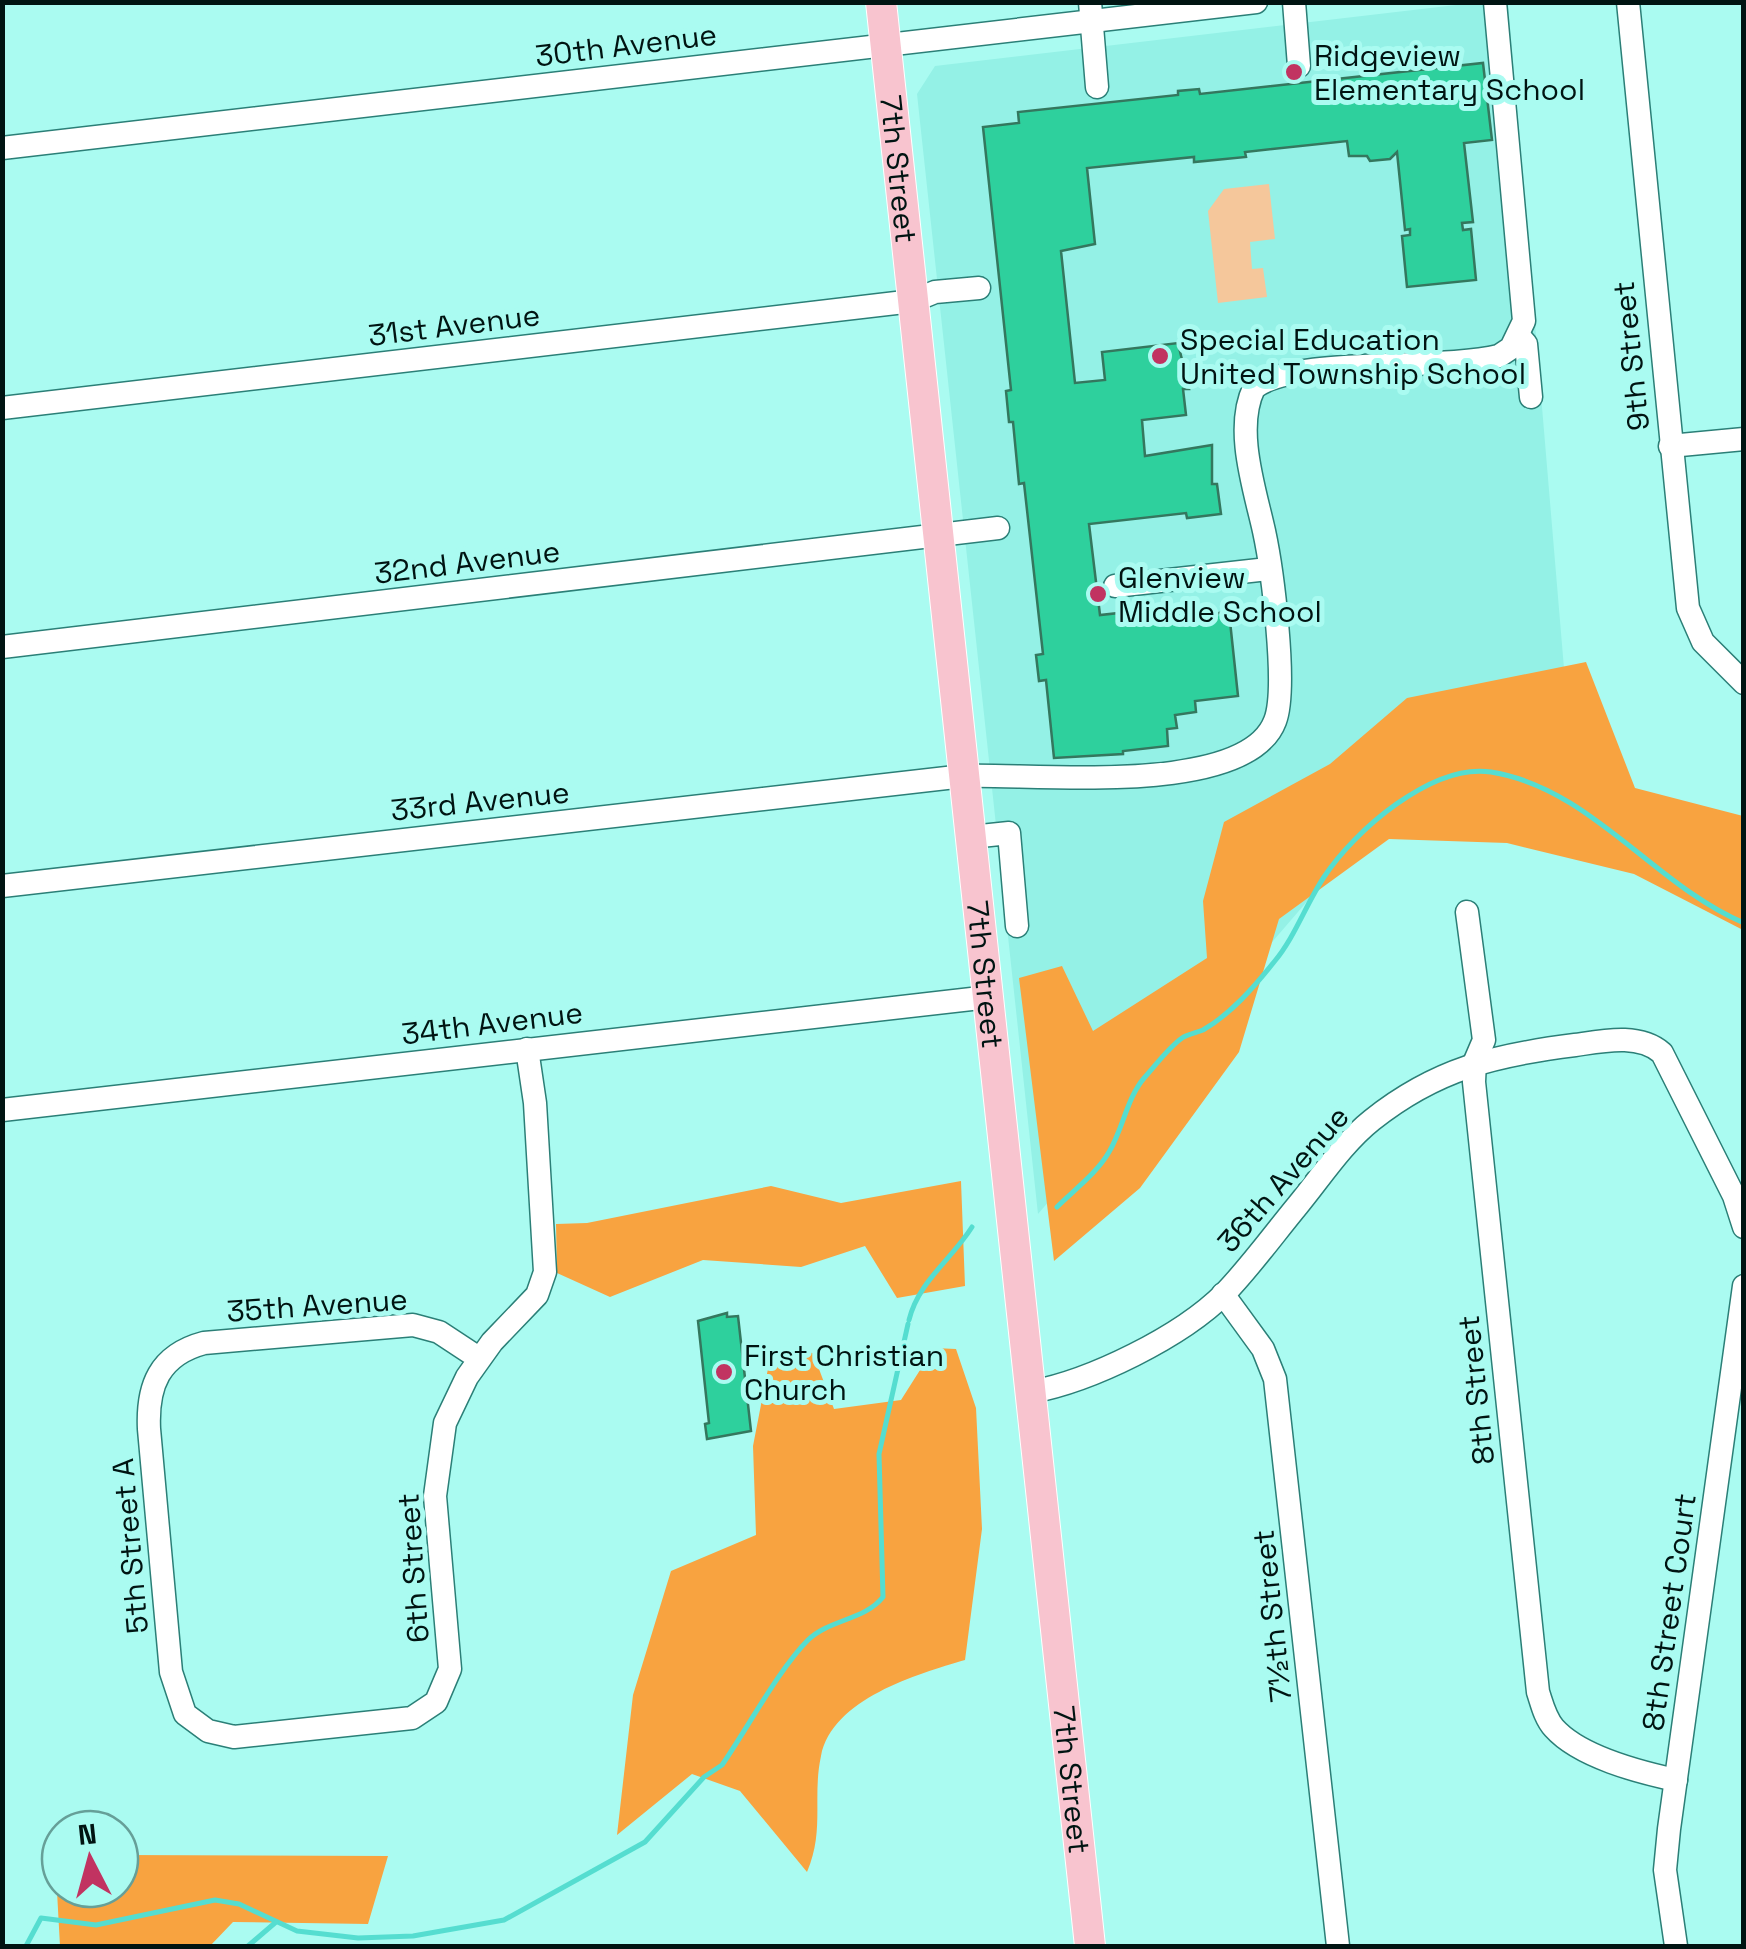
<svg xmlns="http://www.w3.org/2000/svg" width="1746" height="1949" font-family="'Space Grotesk',sans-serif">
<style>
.built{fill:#94f1e6}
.green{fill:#f5c79b}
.forest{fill:#f8a340}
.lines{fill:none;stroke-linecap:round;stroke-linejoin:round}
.stream{stroke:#55ddd0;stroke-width:5}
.building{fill:#2ed09d;stroke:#34775e;stroke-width:2.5}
.minor-casing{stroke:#2b7f77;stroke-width:25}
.major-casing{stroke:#fff;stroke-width:32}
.minor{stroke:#fff;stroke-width:22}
.major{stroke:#f8c4cf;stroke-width:30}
.poi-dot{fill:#c13361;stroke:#aafbf1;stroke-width:4}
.labels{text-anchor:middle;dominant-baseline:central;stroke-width:10;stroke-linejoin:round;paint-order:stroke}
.street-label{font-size:30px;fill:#001412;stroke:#aafbf1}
.poi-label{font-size:30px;fill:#001412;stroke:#aafbf1;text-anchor:start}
</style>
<rect width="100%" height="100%" fill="#aafbf1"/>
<path class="built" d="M 1473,3 L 1508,3 L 1575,799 L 1445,741 L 1038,1214 L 917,94 L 935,66 Z"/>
<path class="green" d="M 1269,184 L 1275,239 L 1250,242 L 1252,269 L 1263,268 L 1267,297 L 1218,303 L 1208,211 L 1224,189 Z"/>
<g class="forest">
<path d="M 1586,662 L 1635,788 L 1743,816 L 1743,930 L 1634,874 L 1507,843 L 1389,839 L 1279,919 L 1239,1052 L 1140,1188 L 1054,1261 L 1019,978 L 1062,966 L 1093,1031 L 1207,958 L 1203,901 L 1224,822 L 1330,764 L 1407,698 Z"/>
<path d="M 961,1181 L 965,1286 L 897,1298 L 865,1246 L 801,1267 L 703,1260 L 610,1297 L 557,1273 L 556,1224 L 587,1223 L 771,1186 L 841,1203 Z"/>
<path d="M 772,1348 L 813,1353 L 834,1409 L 901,1400 L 934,1348 L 956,1349 L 976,1408 L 982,1529 L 965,1660 C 917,1674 832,1699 821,1756 C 812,1797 825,1830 807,1872 L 740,1791 L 692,1774 L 617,1835 L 633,1695 L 671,1571 L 756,1535 L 753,1446 Z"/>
<path d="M 55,1855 L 60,1855 L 60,1889 L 120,1889 L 120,1855 L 388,1856 L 368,1924 L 233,1922 L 210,1946 L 60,1946 Z"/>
</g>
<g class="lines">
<g class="stream">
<path d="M 1057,1207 C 1074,1190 1097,1173 1109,1152 C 1123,1129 1127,1097 1145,1077 C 1156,1065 1168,1048 1182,1038 C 1188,1034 1196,1033 1203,1030 C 1231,1014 1254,987 1274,962 C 1295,937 1306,904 1324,877 C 1354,831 1432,763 1491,772 C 1591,788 1654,885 1744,923"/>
<path d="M 909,1320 C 918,1282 952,1259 972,1227"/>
<path d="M 26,1946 L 41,1918 L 96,1925 L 215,1900 L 239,1904 L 297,1931 L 358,1938 L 413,1936 L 504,1920 L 645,1842 L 704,1777 L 722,1765 C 747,1729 779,1669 808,1640 C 830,1619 865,1620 883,1597 L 879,1454 L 908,1324"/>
<path d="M 248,1946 L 276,1922"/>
</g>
</g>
<g class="building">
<path d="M 1483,63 L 1492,140 L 1464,143 L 1473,222 L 1462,223 L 1463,230 L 1471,229 L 1476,280 L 1407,287 L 1402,236 L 1410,235 L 1410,229 L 1405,230 L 1397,152 L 1390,159 L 1370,161 L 1367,156 L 1349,156 L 1347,141 L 1245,152 L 1246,157 L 1194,162 L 1194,157 L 1087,168 L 1095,244 L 1061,251 L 1075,383 L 1105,380 L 1102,352 L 1178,343 L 1189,389 L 1183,389 L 1186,415 L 1142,420 L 1145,456 L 1212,445 L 1212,484 L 1217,484 L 1221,514 L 1187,518 L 1186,513 L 1089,524 L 1100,615 L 1183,606 L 1184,617 L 1229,612 L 1238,696 L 1195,701 L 1196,712 L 1175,715 L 1177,728 L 1167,729 L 1168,746 L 1123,751 L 1123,754 L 1054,758 L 1046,680 L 1039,681 L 1036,655 L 1043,654 L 1024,483 L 1019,484 L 1013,422 L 1009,422 L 1006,391 L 1011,390 L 983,127 L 1019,123 L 1018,112 L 1178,95 L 1178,91 L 1199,89 L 1200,94 Z"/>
<path d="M 727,1313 L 727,1317 L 738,1316 L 751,1431 L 707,1439 L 705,1424 L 709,1423 L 698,1321 Z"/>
</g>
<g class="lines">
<g class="minor-casing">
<g id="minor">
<path d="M 1090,2 L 1097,87"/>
<path d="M 1294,2 L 1299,66"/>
<path d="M 1628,2 L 1688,608 L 1703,642 L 1744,683"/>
<path d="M 2,148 L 1256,2"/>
<path d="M 1519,336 L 1526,344 L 1531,397"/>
<path d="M 2,408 L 913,301 L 935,292 L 979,288"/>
<path d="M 1670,446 L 1744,439"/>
<path d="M 1115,586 L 1268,569"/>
<path d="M 2,647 L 998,528"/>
<path d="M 971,837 L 1009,833 L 1017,926"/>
<path d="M 2,886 L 964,776 C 1032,773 1246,798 1275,721 C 1288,688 1272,568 1264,531 C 1255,490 1234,429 1254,388 C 1294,356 1438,371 1499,356 L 1511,348 L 1524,321 L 1495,2"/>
<path d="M 1467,912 L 1484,1040 L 1475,1061 L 1474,1082 L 1538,1692 C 1542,1704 1545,1718 1554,1728 C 1580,1757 1639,1772 1676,1780"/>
<path d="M 2,1110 L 989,997"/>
<path d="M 1223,1294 L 1263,1349 L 1275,1379 L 1338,1946"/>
<path d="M 480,1359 L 439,1332 L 413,1325 L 204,1343 C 159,1355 147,1386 149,1429 L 171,1672 L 185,1714 L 208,1731 L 234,1737 L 412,1718 L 436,1702 L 450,1669 L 435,1496 L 445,1423 L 467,1377 L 492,1342 L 537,1295 L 545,1272 L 535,1103 L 527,1049"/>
<path d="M 1031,1392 C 1091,1381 1181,1337 1225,1293 C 1251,1266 1274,1234 1298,1205 C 1321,1177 1343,1143 1372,1120 C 1436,1069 1495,1055 1575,1045 C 1603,1041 1639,1033 1662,1053 L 1734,1196 L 1744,1227"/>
<path d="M 1676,1946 L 1665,1870 L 1669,1829 L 1744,1286"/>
</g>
</g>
<g class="major-casing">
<g id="major">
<path id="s1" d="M 881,2 L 1090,1946"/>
</g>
</g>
<use href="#minor" class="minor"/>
<use href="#major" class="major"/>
</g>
<g class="poi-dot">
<circle cx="1294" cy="72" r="10"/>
<circle cx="1160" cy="356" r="10"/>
<circle cx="1098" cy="594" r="10"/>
<circle cx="724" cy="1372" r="10"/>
</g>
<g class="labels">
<g class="street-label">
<text transform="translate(626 45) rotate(-7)">30th Avenue</text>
<text stroke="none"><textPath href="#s1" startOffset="168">7th Street</textPath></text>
<text transform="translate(454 325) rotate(-7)">31st Avenue</text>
<text transform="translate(1631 356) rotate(-96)">9th Street</text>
<text transform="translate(467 562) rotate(-7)">32nd Avenue</text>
<text transform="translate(480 801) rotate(-6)">33rd Avenue</text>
<text stroke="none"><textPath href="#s1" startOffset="978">7th Street</textPath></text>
<text transform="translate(492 1023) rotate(-7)">34th Avenue</text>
<text transform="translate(1283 1179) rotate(-49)">36th Avenue</text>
<text transform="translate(317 1305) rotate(-4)">35th Avenue</text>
<text transform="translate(1476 1390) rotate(-96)">8th Street</text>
<text transform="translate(130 1546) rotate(-95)">5th Street A</text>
<text transform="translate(413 1568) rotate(-94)">6th Street</text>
<text transform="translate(1669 1612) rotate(-82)">8th Street Court</text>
<text transform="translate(1272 1616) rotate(-96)">7½th Street</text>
<text stroke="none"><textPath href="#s1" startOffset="1788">7th Street</textPath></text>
</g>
<g class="poi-label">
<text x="1314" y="55">Ridgeview<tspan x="1314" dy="34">Elementary School</tspan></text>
<text x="1180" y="339">Special Education<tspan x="1180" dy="34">United Township School</tspan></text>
<text x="1118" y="577">Glenview<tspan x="1118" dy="34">Middle School</tspan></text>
<text x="744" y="1355">First Christian<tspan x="744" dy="34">Church</tspan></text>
</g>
</g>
<rect width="1746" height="1949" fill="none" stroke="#001412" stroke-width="10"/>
<g transform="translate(90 1859) rotate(354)"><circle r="48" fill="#aafbf1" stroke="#669f98" stroke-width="2.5"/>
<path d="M0-8L18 38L0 25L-18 38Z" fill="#c13361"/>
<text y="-15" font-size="28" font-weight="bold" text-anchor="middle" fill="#001412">N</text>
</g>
</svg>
